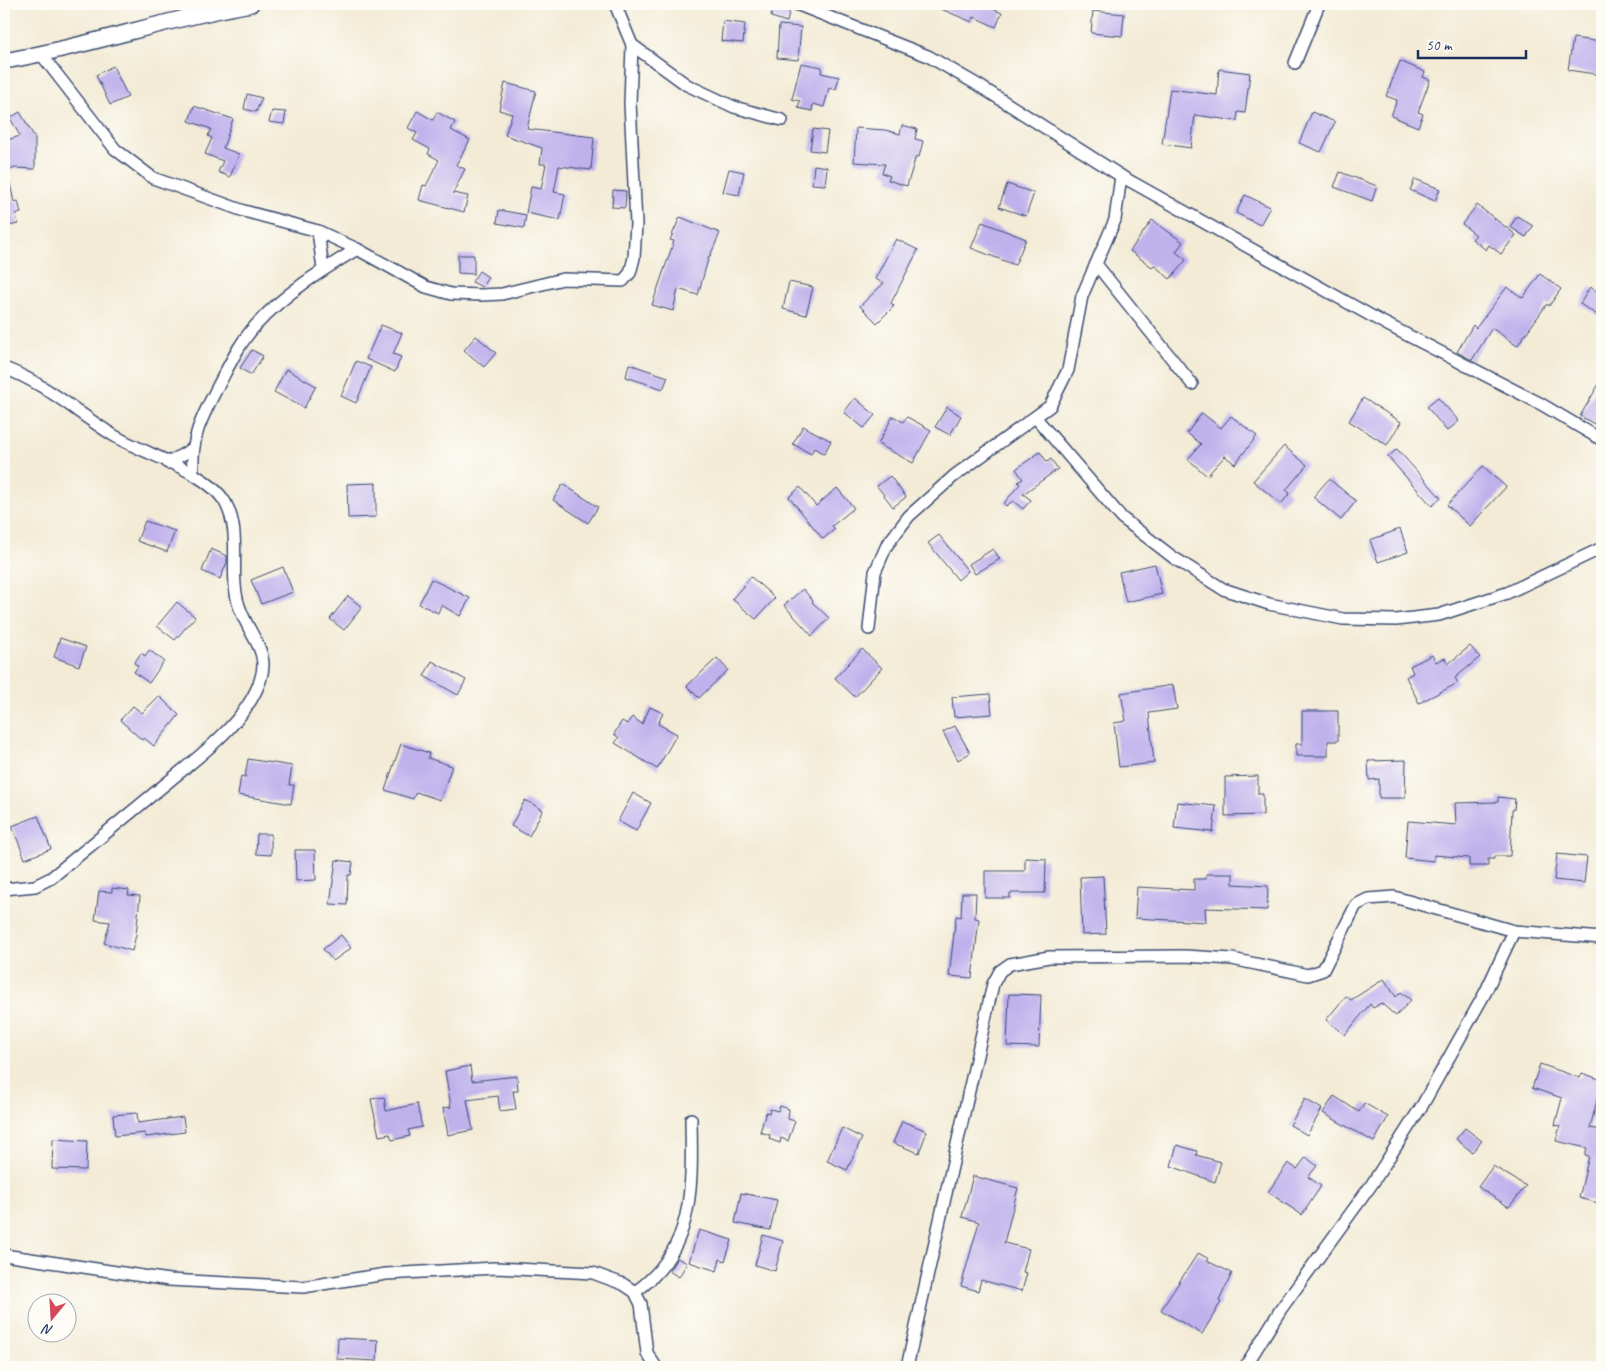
<svg xmlns="http://www.w3.org/2000/svg" width="1606" height="1371" font-family="Caveat,sans-serif">
<style>
.building{fill:#bfb1ec}
.lines{fill:none;stroke-linecap:round;stroke-linejoin:round}
.minor-casing{stroke:#3b4b70;stroke-width:14}
.tertiary-casing{stroke:#3b4b70;stroke-width:18}
.minor{stroke:#fff;stroke-width:11}
.tertiary{stroke:#fff;stroke-width:15}
</style>
<rect width="100%" height="100%" fill="#fdfcf7"/>
<filter id="ink" filterUnits="userSpaceOnUse"><feTurbulence type="fractalNoise" baseFrequency=".02" numOctaves="2"/><feDisplacementMap in="SourceGraphic" scale="10" xChannelSelector="R" yChannelSelector="G"/><feConvolveMatrix kernelMatrix="1 2 1 2 8 2 1 2 1" color-interpolation-filters="sRGB"/></filter>
<filter id="wash" filterUnits="userSpaceOnUse"><feTurbulence type="fractalNoise" baseFrequency=".0096" numOctaves="4" result="noise"/><feDisplacementMap in="SourceGraphic" scale="20" xChannelSelector="R" yChannelSelector="G"/><feGaussianBlur stdDeviation="1.12" result="paint"/><feColorMatrix in="noise" values="0 0 0 0 0 0 0 0 0 0 0 0 0 0 0 0 0 1.4 0 .05"/><feComposite in="paint" operator="in"/></filter>
<g filter="url(#wash)">
<rect width="100%" height="100%" fill="#f3ebd6"/>
<g id="blocks">
<g class="building">
<path d="M 774,4 L 789,4 L 790,9 L 787,22 L 771,17 Z"/>
<path d="M 929,4 L 981,4 L 1002,13 L 996,27 L 974,17 L 972,22 Z"/>
<path d="M 1093,11 L 1124,14 L 1122,36 L 1091,33 Z"/>
<path d="M 723,21 L 745,24 L 743,43 L 721,41 Z"/>
<path d="M 779,25 L 801,27 L 798,60 L 777,58 Z"/>
<path d="M 1573,38 L 1602,42 L 1602,75 L 1568,70 Z"/>
<path d="M 1400,61 L 1425,72 L 1423,77 L 1430,80 L 1418,112 L 1423,114 L 1418,127 L 1391,116 L 1397,100 L 1386,96 Z"/>
<path d="M 801,63 L 822,67 L 821,73 L 839,77 L 836,89 L 829,88 L 824,107 L 813,104 L 812,111 L 798,108 L 800,101 L 792,99 Z"/>
<path d="M 113,66 L 128,97 L 110,105 L 96,75 Z"/>
<path d="M 1219,69 L 1250,73 L 1245,113 L 1238,112 L 1237,121 L 1195,115 L 1191,148 L 1162,144 L 1170,89 L 1217,95 Z"/>
<path d="M 505,83 L 536,91 L 527,129 L 594,137 L 591,170 L 559,166 L 554,192 L 565,194 L 560,220 L 526,213 L 531,187 L 541,189 L 546,164 L 540,164 L 542,148 L 505,135 L 512,114 L 499,110 Z"/>
<path d="M 247,94 L 262,98 L 256,112 L 244,109 Z"/>
<path d="M 194,106 L 233,119 L 223,148 L 239,154 L 230,177 L 218,172 L 223,161 L 205,154 L 212,138 L 208,136 L 211,129 L 189,121 Z"/>
<path d="M 272,111 L 286,112 L 284,124 L 269,122 Z"/>
<path d="M 417,111 L 433,120 L 437,112 L 455,122 L 451,130 L 470,140 L 456,165 L 465,169 L 453,193 L 468,196 L 464,212 L 419,200 L 423,185 L 426,186 L 439,160 L 428,154 L 430,149 L 413,140 L 417,133 L 408,128 Z"/>
<path d="M 20,112 L 35,138 L 35,169 L 15,168 L 4,172 L 4,141 L 20,136 L 10,118 Z"/>
<path d="M 1312,112 L 1335,122 L 1321,152 L 1299,143 Z"/>
<path d="M 902,125 L 917,129 L 915,139 L 923,141 L 919,157 L 916,156 L 907,186 L 888,180 L 890,176 L 882,173 L 885,164 L 854,162 L 856,128 L 885,130 L 900,134 Z"/>
<path d="M 813,129 L 828,131 L 825,152 L 810,150 Z"/>
<path d="M 814,165 L 827,167 L 825,185 L 812,184 Z"/>
<path d="M 729,169 L 744,172 L 739,195 L 723,192 Z"/>
<path d="M 1340,172 L 1377,186 L 1372,201 L 1334,187 Z"/>
<path d="M 9,179 L 14,202 L 18,201 L 21,213 L 16,214 L 18,224 L 4,227 L 4,180 Z"/>
<path d="M 1415,179 L 1440,189 L 1435,201 L 1410,190 Z"/>
<path d="M 1007,184 L 1034,193 L 1026,216 L 999,207 Z"/>
<path d="M 613,190 L 626,191 L 625,208 L 612,207 Z"/>
<path d="M 1245,195 L 1270,207 L 1260,225 L 1236,213 Z"/>
<path d="M 1477,205 L 1516,235 L 1501,254 L 1489,245 L 1486,250 L 1472,239 L 1476,235 L 1462,224 Z"/>
<path d="M 499,210 L 526,215 L 524,228 L 497,223 Z"/>
<path d="M 1517,216 L 1533,226 L 1526,237 L 1510,227 Z"/>
<path d="M 680,217 L 720,233 L 710,256 L 709,256 L 698,295 L 678,289 L 673,311 L 652,305 L 674,241 L 670,240 Z"/>
<path d="M 1152,220 L 1183,242 L 1176,252 L 1186,260 L 1170,279 L 1154,265 L 1152,267 L 1130,251 Z"/>
<path d="M 982,222 L 1026,239 L 1015,265 L 971,248 Z"/>
<path d="M 896,239 L 918,250 L 891,303 L 894,306 L 877,323 L 860,306 L 884,283 L 875,279 Z"/>
<path d="M 458,255 L 474,255 L 474,274 L 458,273 Z"/>
<path d="M 479,271 L 488,277 L 482,287 L 472,282 Z"/>
<path d="M 1540,274 L 1561,289 L 1549,306 L 1547,304 L 1517,346 L 1492,328 L 1472,360 L 1457,352 L 1473,325 L 1476,328 L 1507,287 L 1523,298 Z"/>
<path d="M 789,282 L 813,287 L 806,315 L 783,309 Z"/>
<path d="M 1590,287 L 1602,295 L 1602,318 L 1580,304 Z"/>
<path d="M 381,325 L 402,333 L 393,354 L 401,357 L 395,372 L 366,359 Z"/>
<path d="M 476,336 L 496,353 L 484,367 L 464,350 Z"/>
<path d="M 252,350 L 263,356 L 251,375 L 240,368 Z"/>
<path d="M 356,361 L 371,367 L 356,403 L 341,396 Z"/>
<path d="M 629,364 L 668,377 L 663,389 L 626,377 Z"/>
<path d="M 286,369 L 316,386 L 304,408 L 274,392 Z"/>
<path d="M 1602,379 L 1602,420 L 1598,426 L 1580,416 Z"/>
<path d="M 855,398 L 875,415 L 864,428 L 844,412 Z"/>
<path d="M 1363,398 L 1401,422 L 1387,445 L 1349,421 Z"/>
<path d="M 1438,398 L 1459,421 L 1447,431 L 1427,407 Z"/>
<path d="M 947,407 L 961,416 L 950,435 L 935,427 Z"/>
<path d="M 1202,413 L 1221,428 L 1231,416 L 1257,436 L 1235,464 L 1225,456 L 1207,476 L 1188,459 L 1201,444 L 1187,433 Z"/>
<path d="M 893,416 L 903,422 L 907,417 L 931,430 L 913,463 L 878,444 Z"/>
<path d="M 803,426 L 831,441 L 824,454 L 814,448 L 811,454 L 793,444 Z"/>
<path d="M 1284,446 L 1307,465 L 1286,490 L 1290,493 L 1281,504 L 1253,481 Z"/>
<path d="M 1397,449 L 1441,498 L 1432,506 L 1388,457 Z"/>
<path d="M 1040,452 L 1047,462 L 1051,459 L 1058,469 L 1023,494 L 1031,500 L 1023,509 L 1013,501 L 1006,506 L 1004,503 L 1020,484 L 1018,482 L 1023,479 L 1016,469 Z"/>
<path d="M 1483,466 L 1506,487 L 1470,526 L 1447,505 Z"/>
<path d="M 890,476 L 906,497 L 893,507 L 877,486 Z"/>
<path d="M 1329,479 L 1356,501 L 1341,520 L 1313,497 Z"/>
<path d="M 376,483 L 376,517 L 348,518 L 347,484 Z"/>
<path d="M 563,484 L 598,507 L 588,523 L 553,500 Z"/>
<path d="M 800,487 L 816,506 L 837,488 L 854,508 L 832,526 L 835,529 L 823,539 L 789,497 Z"/>
<path d="M 145,521 L 175,531 L 167,552 L 137,541 Z"/>
<path d="M 1400,529 L 1408,552 L 1378,562 L 1370,540 Z"/>
<path d="M 939,535 L 968,571 L 958,580 L 928,543 Z"/>
<path d="M 211,549 L 227,556 L 227,562 L 220,579 L 202,571 Z"/>
<path d="M 993,549 L 1000,559 L 975,574 L 969,564 Z"/>
<path d="M 1155,564 L 1162,594 L 1126,602 L 1119,572 Z"/>
<path d="M 283,567 L 293,592 L 261,604 L 251,580 Z"/>
<path d="M 751,577 L 775,598 L 756,619 L 732,599 Z"/>
<path d="M 431,579 L 470,598 L 460,616 L 441,605 L 438,613 L 419,604 Z"/>
<path d="M 803,589 L 813,601 L 812,602 L 829,618 L 812,636 L 784,605 Z"/>
<path d="M 348,596 L 362,607 L 344,630 L 330,619 Z"/>
<path d="M 177,602 L 195,617 L 175,640 L 157,626 Z"/>
<path d="M 60,638 L 86,647 L 79,666 L 54,657 Z"/>
<path d="M 1470,646 L 1480,657 L 1455,678 L 1458,683 L 1419,703 L 1406,677 L 1413,673 L 1410,666 L 1432,655 L 1436,662 L 1445,658 L 1448,664 Z"/>
<path d="M 862,649 L 882,668 L 855,697 L 835,678 Z"/>
<path d="M 149,650 L 164,661 L 149,683 L 134,672 L 138,666 L 134,663 L 141,653 L 145,656 Z"/>
<path d="M 717,658 L 728,670 L 699,698 L 687,686 Z"/>
<path d="M 432,661 L 466,680 L 458,695 L 424,676 Z"/>
<path d="M 1173,685 L 1177,709 L 1149,713 L 1154,763 L 1119,767 L 1114,723 L 1126,721 L 1121,693 Z"/>
<path d="M 990,694 L 992,714 L 954,717 L 952,697 Z"/>
<path d="M 159,696 L 179,715 L 154,746 L 144,738 L 142,740 L 120,720 L 133,706 L 142,713 Z"/>
<path d="M 650,707 L 663,713 L 658,724 L 677,734 L 657,769 L 615,743 L 619,738 L 614,734 L 622,721 L 627,724 L 632,717 L 642,724 Z"/>
<path d="M 1302,711 L 1338,711 L 1338,741 L 1328,741 L 1328,756 L 1296,756 L 1296,744 L 1302,744 Z"/>
<path d="M 955,726 L 970,753 L 958,760 L 943,732 Z"/>
<path d="M 401,744 L 429,753 L 428,758 L 452,766 L 440,800 L 416,792 L 413,799 L 385,790 Z"/>
<path d="M 248,759 L 292,766 L 289,785 L 294,785 L 291,804 L 238,795 L 241,776 L 245,777 Z"/>
<path d="M 1406,760 L 1405,798 L 1379,798 L 1379,779 L 1369,780 L 1368,761 Z"/>
<path d="M 1258,776 L 1258,794 L 1263,794 L 1263,815 L 1225,816 L 1225,777 Z"/>
<path d="M 633,793 L 651,803 L 636,831 L 618,821 Z"/>
<path d="M 1498,797 L 1515,799 L 1514,810 L 1512,810 L 1510,856 L 1494,856 L 1494,859 L 1488,859 L 1488,866 L 1469,866 L 1469,858 L 1434,855 L 1434,861 L 1405,858 L 1408,821 L 1456,825 L 1455,803 L 1498,802 Z"/>
<path d="M 525,800 L 543,810 L 529,836 L 511,826 Z"/>
<path d="M 1177,802 L 1216,806 L 1213,832 L 1174,828 Z"/>
<path d="M 38,816 L 51,849 L 25,859 L 12,826 Z"/>
<path d="M 257,834 L 271,834 L 271,855 L 256,854 Z"/>
<path d="M 295,850 L 315,850 L 316,880 L 296,881 Z"/>
<path d="M 1557,854 L 1587,857 L 1584,883 L 1554,880 Z"/>
<path d="M 1025,858 L 1046,859 L 1045,893 L 1010,893 L 1010,898 L 985,898 L 985,871 L 1025,871 Z"/>
<path d="M 336,860 L 353,862 L 351,875 L 348,875 L 347,905 L 330,904 Z"/>
<path d="M 1206,874 L 1233,874 L 1233,884 L 1268,886 L 1267,910 L 1205,908 L 1206,922 L 1135,918 L 1137,887 L 1194,890 L 1194,879 L 1206,879 Z"/>
<path d="M 1103,876 L 1106,934 L 1082,935 L 1080,877 Z"/>
<path d="M 112,888 L 129,890 L 128,895 L 140,896 L 136,935 L 132,951 L 104,943 L 110,922 L 95,920 L 99,891 L 112,892 Z"/>
<path d="M 962,893 L 976,893 L 975,918 L 979,919 L 972,978 L 949,976 L 956,916 L 961,917 Z"/>
<path d="M 341,935 L 351,948 L 333,961 L 323,949 Z"/>
<path d="M 1384,979 L 1396,997 L 1401,992 L 1411,1000 L 1396,1016 L 1381,1003 L 1373,1008 L 1370,1004 L 1345,1035 L 1326,1020 L 1346,996 L 1351,1000 Z"/>
<path d="M 1009,994 L 1041,995 L 1039,1047 L 1007,1046 Z"/>
<path d="M 1540,1064 L 1580,1078 L 1582,1073 L 1602,1080 L 1590,1128 L 1602,1130 L 1602,1158 L 1598,1177 L 1602,1178 L 1602,1204 L 1579,1198 L 1589,1156 L 1585,1155 L 1587,1148 L 1556,1141 L 1560,1126 L 1555,1125 L 1562,1098 L 1532,1088 Z"/>
<path d="M 470,1066 L 472,1081 L 517,1076 L 518,1091 L 513,1091 L 516,1109 L 500,1111 L 498,1096 L 467,1100 L 473,1130 L 448,1135 L 443,1108 L 451,1107 L 445,1071 Z"/>
<path d="M 1334,1096 L 1359,1112 L 1364,1103 L 1388,1117 L 1374,1142 L 1323,1113 Z"/>
<path d="M 384,1097 L 386,1111 L 417,1104 L 422,1127 L 408,1130 L 410,1136 L 392,1140 L 390,1134 L 379,1136 L 371,1099 Z"/>
<path d="M 1305,1099 L 1322,1109 L 1307,1135 L 1290,1125 Z"/>
<path d="M 780,1106 L 789,1109 L 788,1119 L 795,1121 L 788,1141 L 781,1138 L 780,1143 L 769,1139 L 770,1135 L 760,1132 L 766,1112 L 769,1113 L 770,1109 L 778,1111 Z"/>
<path d="M 137,1113 L 138,1123 L 183,1117 L 185,1132 L 146,1137 L 145,1133 L 115,1136 L 113,1115 Z"/>
<path d="M 902,1121 L 927,1131 L 919,1153 L 893,1143 Z"/>
<path d="M 842,1128 L 862,1138 L 847,1170 L 827,1161 Z"/>
<path d="M 1465,1128 L 1482,1141 L 1472,1152 L 1456,1139 Z"/>
<path d="M 53,1139 L 87,1141 L 86,1170 L 52,1169 Z"/>
<path d="M 1177,1145 L 1197,1151 L 1196,1155 L 1221,1162 L 1215,1182 L 1171,1166 Z"/>
<path d="M 1306,1157 L 1317,1166 L 1308,1177 L 1321,1186 L 1302,1215 L 1268,1192 L 1288,1163 L 1297,1169 Z"/>
<path d="M 1493,1166 L 1526,1186 L 1509,1207 L 1478,1187 Z"/>
<path d="M 973,1176 L 1018,1188 L 1004,1243 L 1029,1249 L 1023,1272 L 1027,1273 L 1022,1291 L 981,1280 L 978,1291 L 961,1286 L 979,1222 L 962,1217 Z"/>
<path d="M 741,1193 L 777,1200 L 770,1230 L 735,1223 Z"/>
<path d="M 699,1230 L 732,1240 L 725,1261 L 720,1259 L 717,1271 L 689,1262 Z"/>
<path d="M 763,1235 L 783,1241 L 775,1271 L 755,1265 Z"/>
<path d="M 1198,1253 L 1209,1259 L 1207,1261 L 1232,1273 L 1219,1301 L 1221,1302 L 1202,1334 L 1161,1310 Z"/>
<path d="M 677,1258 L 687,1263 L 679,1277 L 669,1271 Z"/>
<path d="M 338,1338 L 378,1340 L 377,1361 L 337,1359 Z"/>
</g>
</g>
</g>
<g filter="url(#ink)">
<use href="#blocks" fill-opacity="0" stroke="#3b4b70" stroke-width="1"/>
<g class="lines">
<g class="minor-casing">
<g id="minor">
<path d="M 796,4 L 928,56 L 978,85 L 1121,176 L 1384,323 L 1541,404 L 1602,440"/>
<path d="M 632,45 L 687,85 L 734,107 L 782,120"/>
<path d="M 41,54 L 115,149 L 153,178 L 244,211 L 318,231 L 357,249 L 426,287 L 451,294 L 481,295 L 502,294 L 563,279 L 623,281 L 630,273 L 634,258 L 636,224 L 630,103 L 632,45 L 615,4"/>
<path d="M 1295,63 L 1319,4"/>
<path d="M 318,231 L 323,269"/>
<path d="M 1096,264 L 1192,384"/>
<path d="M 4,368 C 45,383 76,412 113,435 C 145,455 206,470 225,502 C 243,534 228,573 239,606 C 253,646 278,654 251,700 C 232,732 196,759 168,782 C 129,814 90,846 51,878 L 35,886 L 4,889"/>
<path d="M 1036,418 L 1122,518 L 1174,558 L 1223,589 L 1269,604 L 1343,619 L 1396,620 L 1439,615 L 1507,593 L 1602,548"/>
<path d="M 168,463 L 192,449"/>
<path d="M 193,474 C 191,438 200,421 216,390 C 228,368 239,343 256,325 C 285,293 321,271 357,249"/>
<path d="M 869,629 L 875,572 L 887,545 L 909,516 L 954,476 L 1050,406 L 1068,370 L 1082,296 L 1115,220 L 1121,176"/>
<path d="M 4,1255 L 169,1280 L 303,1287 L 386,1274 L 495,1268 L 593,1273 L 623,1284 L 635,1292 L 641,1304 L 647,1353 L 656,1367"/>
<path d="M 635,1292 C 696,1249 692,1185 691,1119"/>
<path d="M 907,1367 L 993,984 L 1000,971 L 1010,964 L 1049,957 L 1185,956 L 1232,959 L 1308,975 L 1323,970 L 1356,905 L 1368,899 L 1394,897 L 1514,931 L 1602,938"/>
<path d="M 1245,1367 L 1281,1309 L 1372,1184 L 1423,1104 L 1485,993 L 1514,931"/>
</g>
</g>
<g class="tertiary-casing">
<path id="tertiary" d="M 4,61 C 87,47 168,18 251,4"/>
</g>
<use href="#minor" class="minor"/>
<use href="#tertiary" class="tertiary"/>
</g>
</g>
<rect width="1606" height="1371" fill="none" stroke="#fdfcf7" stroke-width="20"/>
<g transform="translate(52 1318) rotate(198)"><circle r="24" fill="#fdfcf7" stroke="#a3aaba"/>
<path d="M0-4L9 19L0 12L-9 19Z" fill="#d1495b"/>
<text y="-8" font-size="14" font-weight="bold" text-anchor="middle" fill="#1b2f5e">N</text>
</g>
<path d="M1418 50v8h108v-8" fill="none" stroke="#1b2f5e" stroke-width="2.5"/>
<text x="1426" y="50" font-size="15" fill="#1b2f5e" stroke="#fdfcf7" stroke-width="4" paint-order="stroke">50 m</text>
</svg>
